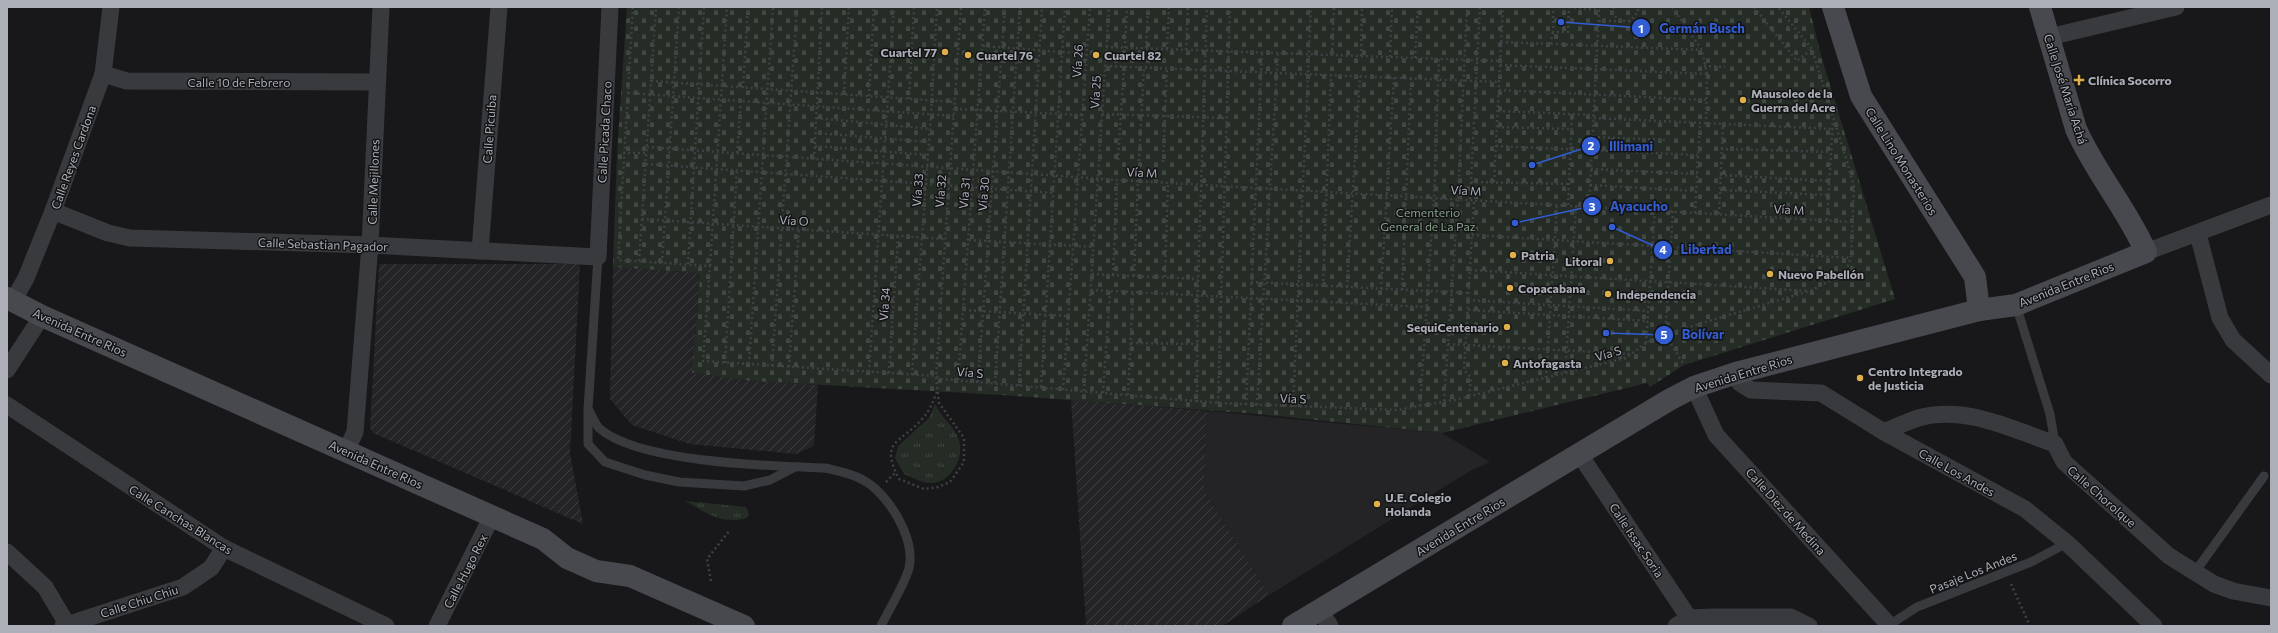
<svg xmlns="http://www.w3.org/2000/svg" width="2278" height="633" font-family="Commissioner,sans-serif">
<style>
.built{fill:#242427}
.industrial{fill:url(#industrial-furrows)}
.grass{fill:url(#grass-tufts)}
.cemetery{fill:url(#cemetery-stones)}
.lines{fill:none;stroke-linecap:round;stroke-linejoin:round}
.path{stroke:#3f4145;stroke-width:2.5;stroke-dasharray:2 3;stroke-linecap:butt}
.service{stroke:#393a3e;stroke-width:9}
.minor{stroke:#393a3e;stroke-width:17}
.secondary{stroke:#48494e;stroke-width:22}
.poi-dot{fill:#dfb04a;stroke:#131315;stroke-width:1.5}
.labels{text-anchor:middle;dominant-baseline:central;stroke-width:3;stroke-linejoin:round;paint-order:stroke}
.poi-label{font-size:12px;font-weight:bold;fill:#acafb8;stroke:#131315;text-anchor:start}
.street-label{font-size:12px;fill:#acafb8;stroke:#131315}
.park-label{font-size:12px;fill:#85a187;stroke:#131315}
.leader{fill:none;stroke:#325dd3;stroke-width:1.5}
.callout-dot{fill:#325dd3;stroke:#131315;stroke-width:1.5}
.mark-label{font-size:12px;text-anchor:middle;font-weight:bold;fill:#fff}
.callout-label{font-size:13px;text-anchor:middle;font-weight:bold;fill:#325dd3;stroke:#131315;stroke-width:3;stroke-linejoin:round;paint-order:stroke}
</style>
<defs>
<pattern id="industrial-furrows" width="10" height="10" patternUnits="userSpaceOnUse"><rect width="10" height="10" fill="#242427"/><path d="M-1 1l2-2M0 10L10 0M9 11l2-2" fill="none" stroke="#414144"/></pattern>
<pattern id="grass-tufts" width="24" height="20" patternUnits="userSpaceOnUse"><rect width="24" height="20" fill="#242c25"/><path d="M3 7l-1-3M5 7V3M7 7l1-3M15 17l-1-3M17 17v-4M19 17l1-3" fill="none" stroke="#414843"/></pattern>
<pattern id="cemetery-stones" width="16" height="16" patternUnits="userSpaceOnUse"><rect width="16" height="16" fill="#242c25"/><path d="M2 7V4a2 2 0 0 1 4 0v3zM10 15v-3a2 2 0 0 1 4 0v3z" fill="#414843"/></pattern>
</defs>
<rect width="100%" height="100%" fill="#18181a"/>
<path class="built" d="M 1207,411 L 1442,433 L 1490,462 L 1470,471 L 1269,595 L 1204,491 Z"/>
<g class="industrial">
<path d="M 379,264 L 580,264 L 570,453 L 583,524 L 373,433 L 370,428 Z"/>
<path d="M 613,267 L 698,273 L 700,277 L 692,373 L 752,381 L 818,385 L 814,446 L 796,454 L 690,444 L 632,425 L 610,399 Z"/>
<path d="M 1071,400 L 1207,411 L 1204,491 L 1269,595 L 1222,626 L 1086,626 Z"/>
</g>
<g class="grass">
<path d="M 935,404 C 941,417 955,427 959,440 C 965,458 950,484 930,483 C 922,483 912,477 904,474 L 895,458 L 898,446 L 929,418 Z"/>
<path d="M 685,501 L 746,507 L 749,514 L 747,518 C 721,525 707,513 685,501 Z"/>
</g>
<path class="cemetery" d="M 627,7 L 1809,7 L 1821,55 L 1895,299 L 1684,365 L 1650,387 L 1647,383 L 1442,433 L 1257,414 L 1002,395 L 752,381 L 692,373 L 700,277 L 698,273 L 613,267 L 617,153 Z"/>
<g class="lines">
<g class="path">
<path d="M 633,7 L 618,260 L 710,266 L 703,361 L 936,376 L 942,379 L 1218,403 L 1397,410 L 1454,400 L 1626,358 L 1646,343 L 1665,334 L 1810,291 L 1839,276 L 1847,268 L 1851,258 L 1854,187 L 1848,165 L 1812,49 L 1778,7"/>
<path d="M 1553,7 L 1569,7 L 1568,32 L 1553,32 Z"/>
<path d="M 1569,7 L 1599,10 L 1589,207"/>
<path d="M 1614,7 L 1613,14 L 1620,21 L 1630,21 L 1638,12 L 1638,7"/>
<path d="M 1672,7 L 1702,50 L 1707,74 L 1706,123"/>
<path d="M 1754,7 L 1797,61 L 1812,49"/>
<path d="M 1599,21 L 1620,21"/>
<path d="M 1501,42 L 1702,50"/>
<path d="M 1550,44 L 1553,32"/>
<path d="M 983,46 L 1087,54"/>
<path d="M 1106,47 L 1500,61"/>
<path d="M 1125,48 L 1127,7"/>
<path d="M 1146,48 L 1148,7"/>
<path d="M 1167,49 L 1169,7"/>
<path d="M 1186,50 L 1188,7"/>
<path d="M 1332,55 L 1334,7"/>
<path d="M 1361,56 L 1362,7"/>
<path d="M 1390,57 L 1392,7"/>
<path d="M 1415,58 L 1418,7"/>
<path d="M 1500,65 L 1707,74"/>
<path d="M 1105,66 L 1499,82"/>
<path d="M 1704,66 L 1725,67"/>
<path d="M 651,81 L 955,102"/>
<path d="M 743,88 L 748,7"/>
<path d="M 1499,90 L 1707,100"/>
<path d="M 628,93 L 954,116"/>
<path d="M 844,94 L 849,7"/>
<path d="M 869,96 L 874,7"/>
<path d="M 909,99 L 914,7"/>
<path d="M 955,109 L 1083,115"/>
<path d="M 1498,111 L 1594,115"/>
<path d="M 1102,114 L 1227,118"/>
<path d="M 816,118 L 930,129"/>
<path d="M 1594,118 L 1833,129"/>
<path d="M 1497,127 L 1571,129"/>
<path d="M 815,133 L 929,142"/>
<path d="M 1593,137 L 1666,140"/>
<path d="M 815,146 L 928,155"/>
<path d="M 1496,146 L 1698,155"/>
<path d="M 647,147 L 1117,180 L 1852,222"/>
<path d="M 1721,149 L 1831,152"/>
<path d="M 623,153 L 646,153"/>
<path d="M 737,153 L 741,101"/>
<path d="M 814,159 L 822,7"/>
<path d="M 1118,160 L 1124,67"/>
<path d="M 1139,161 L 1144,67"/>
<path d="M 1163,162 L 1167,68"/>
<path d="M 646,164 L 1053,193"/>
<path d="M 1591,169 L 1697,174"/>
<path d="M 1720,175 L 1829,181"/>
<path d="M 1471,182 L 1569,184"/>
<path d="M 1494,182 L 1503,7"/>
<path d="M 1590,185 L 1696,191"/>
<path d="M 1720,190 L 1828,195"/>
<path d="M 1470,199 L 1480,7"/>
<path d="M 1568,205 L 1572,114"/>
<path d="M 1673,211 L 1665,334 L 1684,365"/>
<path d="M 1695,213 L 1700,123"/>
<path d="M 1719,214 L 1723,124"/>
<path d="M 642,219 L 945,239"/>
<path d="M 1827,220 L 1833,121"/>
<path d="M 1472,235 L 1851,258"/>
<path d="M 969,240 L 1094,247"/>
<path d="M 639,261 L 656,7"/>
<path d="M 662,263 L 679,7"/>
<path d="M 688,264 L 704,7"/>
<path d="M 710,266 L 727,7"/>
<path d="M 1470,270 L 1809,291"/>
<path d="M 1092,274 L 1198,279"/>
<path d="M 1113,275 L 1117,180"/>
<path d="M 1134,276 L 1138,181"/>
<path d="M 1165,277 L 1168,183"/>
<path d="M 1251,282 L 1468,293"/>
<path d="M 1323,286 L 1331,75"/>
<path d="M 1347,287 L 1360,76"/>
<path d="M 1381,289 L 1394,77"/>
<path d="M 1091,290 L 1427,307"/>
<path d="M 1402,290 L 1411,78"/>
<path d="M 1468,300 L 1648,311"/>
<path d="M 964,310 L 1069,316"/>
<path d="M 1468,310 L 1648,321"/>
<path d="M 1131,343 L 1198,344"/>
<path d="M 1646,343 L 1655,210"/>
<path d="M 1448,344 L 1631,354"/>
<path d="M 725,363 L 737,170"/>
<path d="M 749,364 L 773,7"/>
<path d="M 772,366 L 797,7"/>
<path d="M 789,367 L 799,229"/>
<path d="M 869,372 L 894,7"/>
<path d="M 889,373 L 898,236"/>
<path d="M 1565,373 L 1576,206"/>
<path d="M 912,375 L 931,114 L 937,7"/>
<path d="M 1546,378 L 1557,204"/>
<path d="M 958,380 L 985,7"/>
<path d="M 978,382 L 1005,7"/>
<path d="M 995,383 L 1020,7"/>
<path d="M 1019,386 L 1042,7"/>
<path d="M 1041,387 L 1065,7"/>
<path d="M 1063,390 L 1090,7"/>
<path d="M 1084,391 L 1109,7"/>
<path d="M 937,392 C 933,401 930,411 922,419 C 900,444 879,440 899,479 L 924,489 L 938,487 L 950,482 L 964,462 L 964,438 L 939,403 L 936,376 L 961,7"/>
<path d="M 1103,393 L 1110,291"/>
<path d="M 1128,395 L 1133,292"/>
<path d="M 1469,396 L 1471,378 L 1464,370 L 1474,200"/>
<path d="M 1444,401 L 1458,199 L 1467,7"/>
<path d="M 1197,402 L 1198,279 L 1207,7"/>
<path d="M 1218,403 L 1230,7"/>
<path d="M 1246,405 L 1262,52"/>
<path d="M 1257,405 L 1278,53"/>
<path d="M 1420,406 L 1434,197 L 1439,59"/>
<path d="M 1293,407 L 1311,7"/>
<path d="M 886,482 L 896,472"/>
<path d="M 711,581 L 707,559 L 730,530"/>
<path d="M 2011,584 L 2030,626"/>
</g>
<g class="service">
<path d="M 598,257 L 588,409 C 592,415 595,424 599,428 C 638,463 772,466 825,468 C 838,471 851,473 863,480 C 888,493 916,539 909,568 C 905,584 889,609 881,626"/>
<path d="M 2016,305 L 2050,414 L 2055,444"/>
<path d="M 588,411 L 588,444 L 605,462 L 645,475 L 679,482 L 744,486 L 770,480 L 795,467"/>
<path d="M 2195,572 L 2264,476"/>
<path d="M 1889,625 L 1917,607 L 2031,562 L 2067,543"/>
</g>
<g class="minor">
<path d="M 2049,37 L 2176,7"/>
<path d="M 103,74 L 127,81 L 377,82"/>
<path d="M 53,211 L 108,233 L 130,238 L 370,245 L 598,257 L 610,7"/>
<path d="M 2198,234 L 2220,318 L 2233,340 L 2271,375"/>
<path d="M 480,251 L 499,7"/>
<path d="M 2146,252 L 2271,205"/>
<path d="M 13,301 L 26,278 L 53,211 L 103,74 L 111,7"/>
<path d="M 7,370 L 42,316"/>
<path d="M 1736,373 L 1740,383 L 1751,390 L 1821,393 L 1884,432 L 2025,509 L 2067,543 L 2154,626"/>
<path d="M 1694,387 L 1716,435 L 1890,626"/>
<path d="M 7,405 L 224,548 L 386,626"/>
<path d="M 1884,432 C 1895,427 1907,422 1918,418 C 1966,405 2011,429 2055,444 L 2064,462 L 2169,556 L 2214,584 L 2233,591 L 2271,598"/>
<path d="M 346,451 L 355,432 L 370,245 L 381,7"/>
<path d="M 1580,455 L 1689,618 L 1690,626"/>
<path d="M 7,552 L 45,587 L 67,624"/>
<path d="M 1320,610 L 1330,626"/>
<path d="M 63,626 L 183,587 L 211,568 L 224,548"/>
<path d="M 437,626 L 492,516"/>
<path d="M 1676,626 L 1689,618 L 1714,617 L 1791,617 L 1809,626"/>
</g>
<g class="secondary">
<path d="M 1833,7 L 1861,96 L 1975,277 L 1979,310"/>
<path d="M 7,298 L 42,316 L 543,539 L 567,558 L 596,571 L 630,576 L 744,626"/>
<path d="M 1293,626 L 1669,400 L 1694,387 L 1736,373 L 1979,310 L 2016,305 L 2146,252 C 2127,209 2095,172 2076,129 L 2040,7"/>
</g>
</g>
<g class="poi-dot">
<circle cx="945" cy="52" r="4"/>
<circle cx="968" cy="55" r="4"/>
<circle cx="1096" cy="55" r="4"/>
<path d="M2077 74h4v4h4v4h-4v4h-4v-4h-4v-4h4z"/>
<circle cx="1743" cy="100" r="4"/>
<circle cx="1513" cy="255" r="4"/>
<circle cx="1610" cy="261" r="4"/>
<circle cx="1770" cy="274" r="4"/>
<circle cx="1510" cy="288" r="4"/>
<circle cx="1608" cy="294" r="4"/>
<circle cx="1507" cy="327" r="4"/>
<circle cx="1505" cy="363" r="4"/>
<circle cx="1860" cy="378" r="4"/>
<circle cx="1377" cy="504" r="4"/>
</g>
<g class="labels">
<g class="poi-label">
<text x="937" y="52" text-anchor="end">Cuartel 77</text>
<text x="976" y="55">Cuartel 76</text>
<text x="1104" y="55">Cuartel 82</text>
<text x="2088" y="80">Clínica Socorro</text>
<text x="1751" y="93">Mausoleo de la<tspan x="1751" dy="14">Guerra del Acre</tspan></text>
<text x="1521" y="255">Patria</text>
<text x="1602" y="261" text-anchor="end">Litoral</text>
<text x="1778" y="274">Nuevo Pabellón</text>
<text x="1518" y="288">Copacabana</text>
<text x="1616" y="294">Independencia</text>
<text x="1499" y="327" text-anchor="end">SequiCentenario</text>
<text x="1513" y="363">Antofagasta</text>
<text x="1868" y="371">Centro Integrado<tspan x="1868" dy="14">de Justicia</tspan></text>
<text x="1385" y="497">U.E. Colegio<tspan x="1385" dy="14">Holanda</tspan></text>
</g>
<g class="street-label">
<text transform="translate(1077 61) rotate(-87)">Vía 26</text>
<text x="239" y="82">Calle 10 de Febrero</text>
<text transform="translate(2066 89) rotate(72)">Calle José María Achá</text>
<text transform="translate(1095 92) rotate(-87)">Vía 25</text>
<text transform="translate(489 129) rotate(-86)">Calle Picuiba</text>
<text transform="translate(604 132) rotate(-87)">Calle Picada Chaco</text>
<text transform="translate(73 157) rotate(-70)">Calle Reyes Cardona</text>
<text transform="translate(1902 161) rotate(58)">Calle Lino Monasterios</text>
<text transform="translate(1142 172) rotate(3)">Vía M</text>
<text transform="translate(373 182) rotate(-88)">Calle Mejillones</text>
<text transform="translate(917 190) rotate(-86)">Vía 33</text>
<text transform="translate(1466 190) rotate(3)">Vía M</text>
<text transform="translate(940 191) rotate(-86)">Vía 32</text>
<text transform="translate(964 193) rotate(-85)">Vía 31</text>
<text transform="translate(983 194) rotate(-86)">Vía 30</text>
<text transform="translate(1789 209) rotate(3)">Vía M</text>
<text transform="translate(794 220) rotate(4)">Vía O</text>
<text transform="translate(323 244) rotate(2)">Calle Sebastian Pagador</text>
<text transform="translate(2066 284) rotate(-22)">Avenida Entre Rios</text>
<text transform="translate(884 304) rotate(-86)">Vía 34</text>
<text transform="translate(80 332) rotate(24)">Avenida Entre Rios</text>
<text transform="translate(1608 353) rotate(-16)">Vía S</text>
<text transform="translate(970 372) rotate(5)">Vía S</text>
<text transform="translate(1743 373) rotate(-17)">Avenida Entre Rios</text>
<text transform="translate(1293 398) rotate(2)">Vía S</text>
<text transform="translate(376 464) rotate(24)">Avenida Entre Rios</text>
<text transform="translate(1957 472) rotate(29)">Calle Los Andes</text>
<text transform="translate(2102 496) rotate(41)">Calle Chorolque</text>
<text transform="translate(1786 511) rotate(48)">Calle Diez de Medina</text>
<text transform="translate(181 519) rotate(32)">Calle Canchas Blancas</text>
<text transform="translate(1460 526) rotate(-31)">Avenida Entre Rios</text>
<text transform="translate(1637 540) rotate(56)">Calle Issac Soria</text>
<text transform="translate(465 571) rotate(-63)">Calle Hugo Rex</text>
<text transform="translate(1973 572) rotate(-22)">Pasaje Los Andes</text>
<text transform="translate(139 601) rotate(-18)">Calle Chiu Chiu</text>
</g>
<g class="park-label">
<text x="1428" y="212">Cementerio<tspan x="1428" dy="14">General de La Paz</tspan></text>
</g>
</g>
<path class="leader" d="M1561 22L1641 28M1532 165L1591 146M1515 223L1592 206M1612 227L1663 250M1606 333L1664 335"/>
<g class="callout-dot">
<circle cx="1561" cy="22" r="4"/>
<circle cx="1532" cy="165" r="4"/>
<circle cx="1515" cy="223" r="4"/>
<circle cx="1612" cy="227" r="4"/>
<circle cx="1606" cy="333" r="4"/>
<circle cx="1641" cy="28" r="10"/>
<circle cx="1591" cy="146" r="10"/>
<circle cx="1592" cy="206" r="10"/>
<circle cx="1663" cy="250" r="10"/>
<circle cx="1664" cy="335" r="10"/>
</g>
<g class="mark-label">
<text x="1641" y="33">1</text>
<text x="1591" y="150">2</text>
<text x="1592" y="211">3</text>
<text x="1663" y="254">4</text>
<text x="1664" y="339">5</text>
</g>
<g class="callout-label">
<text x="1702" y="33">Germán Busch</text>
<text x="1631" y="151">Illimani</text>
<text x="1639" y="211">Ayacucho</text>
<text x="1706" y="254">Libertad</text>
<text x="1703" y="339">Bolívar</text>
</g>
<rect width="2278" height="633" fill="none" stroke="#acafb8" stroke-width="16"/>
</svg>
